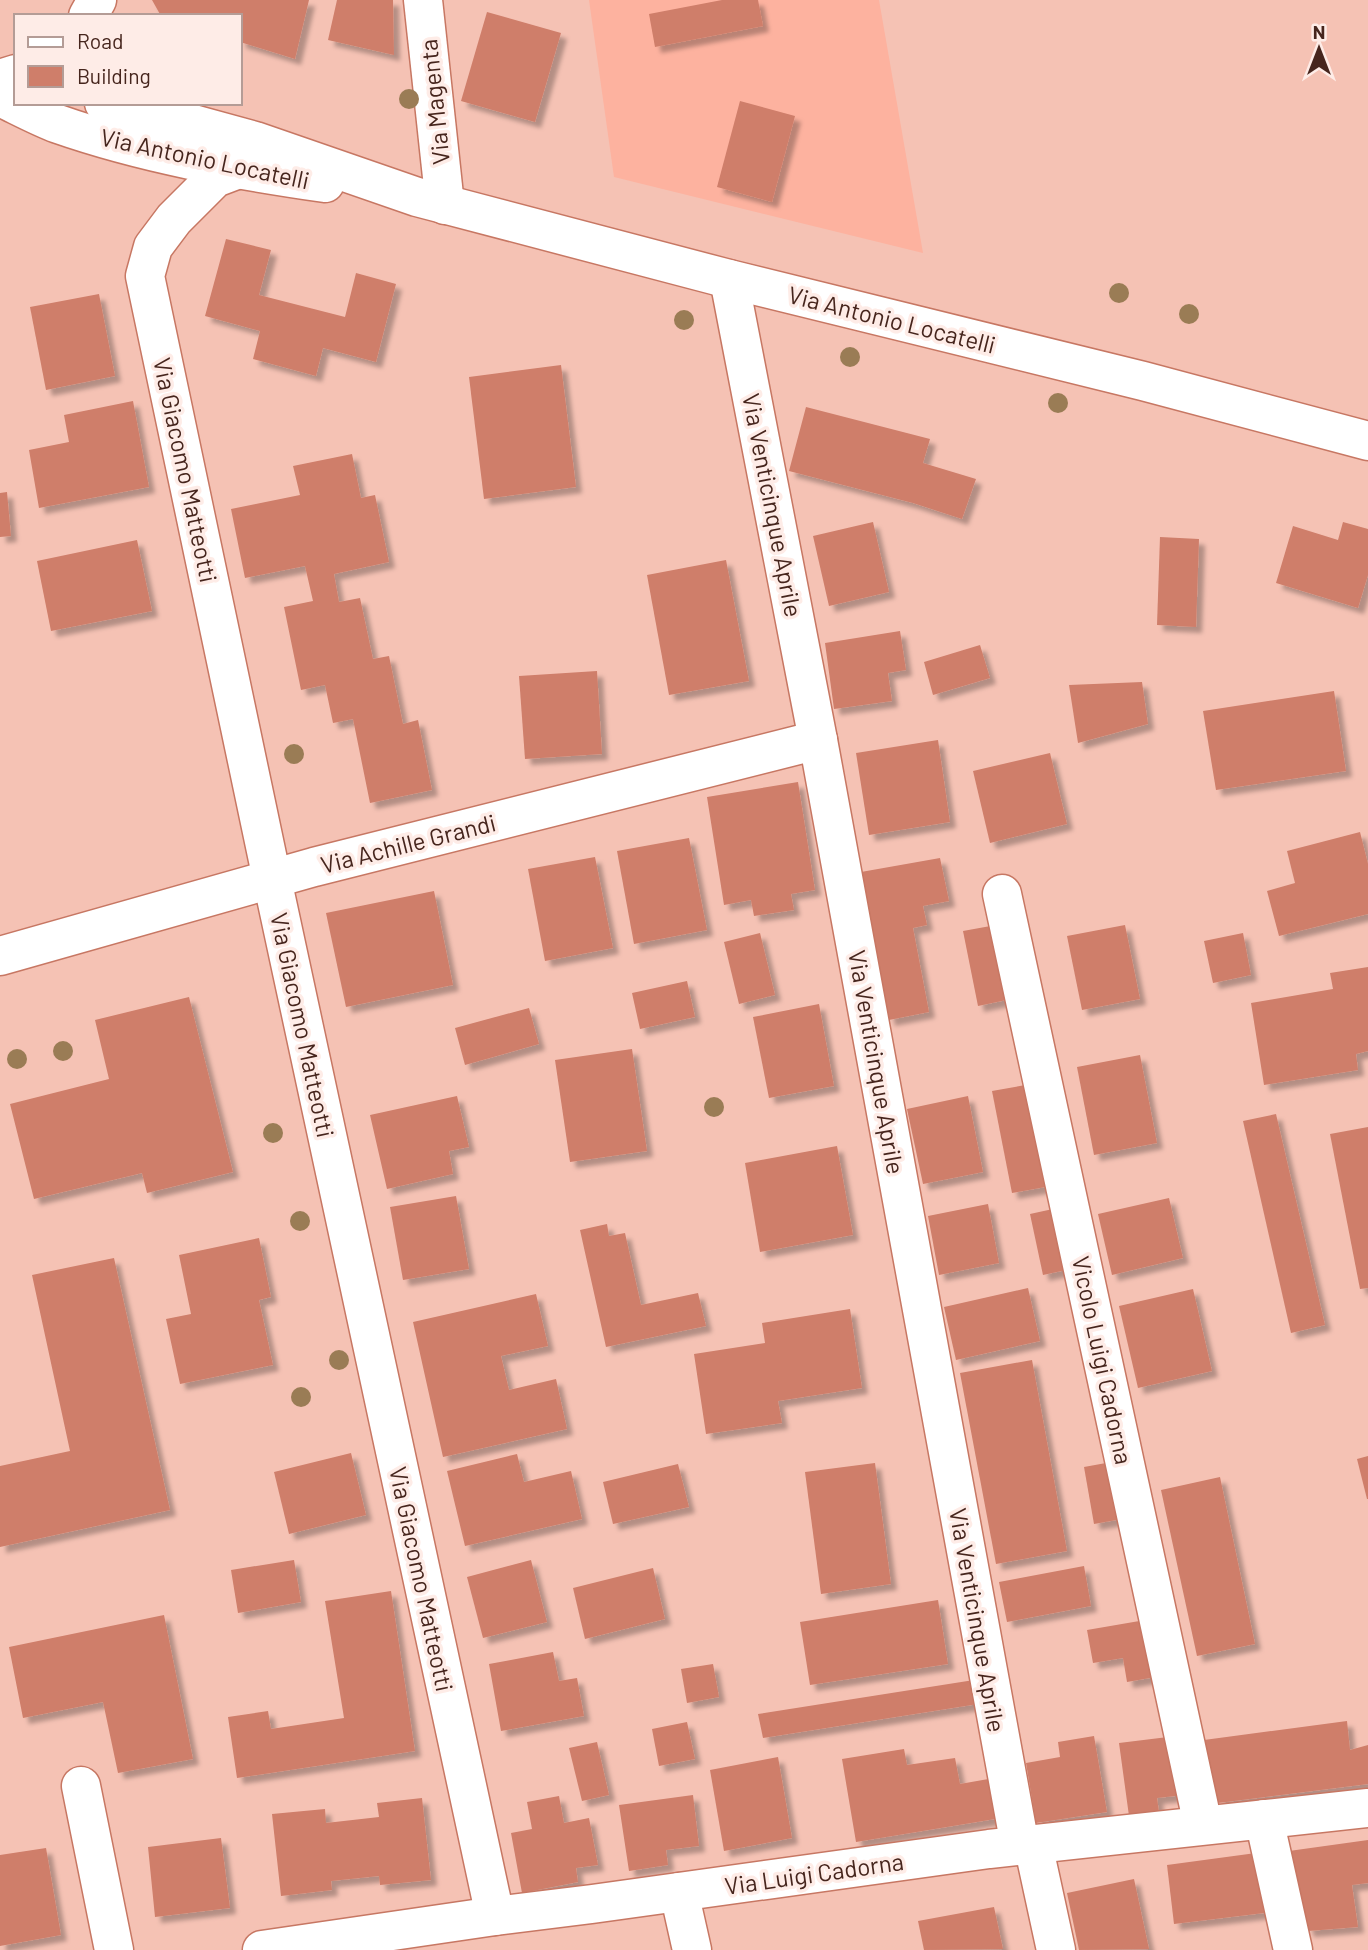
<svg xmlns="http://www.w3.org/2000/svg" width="1368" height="1950" font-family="Barlow,sans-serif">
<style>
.built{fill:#fdb29f}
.building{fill:#cf7e6a;filter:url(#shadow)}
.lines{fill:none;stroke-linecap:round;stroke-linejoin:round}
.minor-casing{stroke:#c77763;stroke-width:41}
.major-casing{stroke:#c77763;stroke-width:41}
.minor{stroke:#fff;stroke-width:38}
.major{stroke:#fff;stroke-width:38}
.tree{fill:#9a7c55}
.labels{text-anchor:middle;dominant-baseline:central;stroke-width:7;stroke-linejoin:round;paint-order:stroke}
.street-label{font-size:24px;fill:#46251d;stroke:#feece7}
</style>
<defs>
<filter id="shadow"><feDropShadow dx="6" dy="6" stdDeviation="2" flood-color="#0004"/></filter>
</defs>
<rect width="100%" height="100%" fill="#f5c2b4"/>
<path class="built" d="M 589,0 L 879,0 L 923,253 L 614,177 Z"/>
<g class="building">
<path d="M 152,0 L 309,0 L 295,59 L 240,42 L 240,16 L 161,16 Z"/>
<path d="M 337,0 L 393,0 L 394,55 L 328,40 Z"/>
<path d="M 722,0 L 758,0 L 763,26 L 655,47 L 649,14 Z"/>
<path d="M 487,12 L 561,33 L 535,122 L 461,101 Z"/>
<path d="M 740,101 L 795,116 L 772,202 L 717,187 Z"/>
<path d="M 226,239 L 271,250 L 259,295 L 345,317 L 356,273 L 396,284 L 376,362 L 323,348 L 316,376 L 253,359 L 260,331 L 205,316 Z"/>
<path d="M 99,294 L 115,376 L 46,390 L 30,307 Z"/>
<path d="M 561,365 L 576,487 L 484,499 L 469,377 Z"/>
<path d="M 133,401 L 149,487 L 39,508 L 29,450 L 69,442 L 64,415 Z"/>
<path d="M 806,407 L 930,439 L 923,463 L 976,479 L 962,519 L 913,503 L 789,471 Z"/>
<path d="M 352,454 L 361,498 L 375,495 L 389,562 L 334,574 L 339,602 L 360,598 L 373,659 L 389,656 L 403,724 L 418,720 L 432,790 L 370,803 L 353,719 L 333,723 L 325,685 L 301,690 L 284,607 L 313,601 L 305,566 L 245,578 L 231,509 L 300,495 L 293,466 Z"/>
<path d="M 7,492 L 11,536 L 0,537 L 0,493 Z"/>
<path d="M 873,522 L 889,592 L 829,606 L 813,536 Z"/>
<path d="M 1343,522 L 1368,529 L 1368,575 L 1358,608 L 1276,583 L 1293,526 L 1338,540 Z"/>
<path d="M 1160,537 L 1199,539 L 1196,627 L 1157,625 Z"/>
<path d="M 137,540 L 152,611 L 51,631 L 37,561 Z"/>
<path d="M 726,560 L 749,681 L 669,695 L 647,575 Z"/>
<path d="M 900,631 L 906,670 L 888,673 L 892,701 L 834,709 L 825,643 Z"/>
<path d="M 980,645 L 990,678 L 933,695 L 924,662 Z"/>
<path d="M 597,671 L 602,754 L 525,759 L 519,676 Z"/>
<path d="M 1142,682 L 1148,724 L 1078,743 L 1069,685 Z"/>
<path d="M 1334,691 L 1346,771 L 1216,790 L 1203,711 Z"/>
<path d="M 938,740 L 950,822 L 869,835 L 856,753 Z"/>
<path d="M 1050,753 L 1067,824 L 990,843 L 973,771 Z"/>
<path d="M 798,782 L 815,890 L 791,894 L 794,910 L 754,916 L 751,900 L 724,905 L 707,797 Z"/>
<path d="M 1360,832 L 1368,864 L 1368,914 L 1279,936 L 1267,891 L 1295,883 L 1287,851 Z"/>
<path d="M 689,838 L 707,930 L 634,944 L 617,851 Z"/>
<path d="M 595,857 L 613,948 L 545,961 L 528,869 Z"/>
<path d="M 940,858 L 949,901 L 923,906 L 927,925 L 913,928 L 929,1012 L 889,1020 L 861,872 Z"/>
<path d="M 434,891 L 453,985 L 346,1007 L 326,913 Z"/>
<path d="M 996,925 L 1011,999 L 978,1006 L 963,931 Z"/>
<path d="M 1125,925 L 1140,999 L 1082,1010 L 1067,936 Z"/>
<path d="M 760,933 L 775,995 L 739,1004 L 724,942 Z"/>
<path d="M 1243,933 L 1251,975 L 1213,983 L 1204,941 Z"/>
<path d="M 1368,967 L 1368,1051 L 1356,1054 L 1358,1070 L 1264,1085 L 1251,1003 L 1333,989 L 1330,973 Z"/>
<path d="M 687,981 L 695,1017 L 640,1029 L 632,993 Z"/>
<path d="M 189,997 L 233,1172 L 147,1193 L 142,1173 L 34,1199 L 10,1104 L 109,1079 L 95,1020 Z"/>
<path d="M 819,1004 L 834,1086 L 769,1098 L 753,1017 Z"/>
<path d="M 529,1008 L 539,1044 L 465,1065 L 455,1028 Z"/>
<path d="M 632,1049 L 647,1151 L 570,1162 L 555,1060 Z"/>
<path d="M 1140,1055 L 1157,1143 L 1094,1155 L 1077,1067 Z"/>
<path d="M 1031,1084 L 1051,1186 L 1012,1193 L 992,1091 Z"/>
<path d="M 457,1096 L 469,1147 L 449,1151 L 453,1174 L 387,1189 L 370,1115 Z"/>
<path d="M 968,1096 L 983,1172 L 923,1184 L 907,1109 Z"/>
<path d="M 1276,1114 L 1325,1325 L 1291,1333 L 1243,1121 Z"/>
<path d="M 1368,1127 L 1368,1288 L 1360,1289 L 1330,1134 Z"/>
<path d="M 837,1146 L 853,1235 L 760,1252 L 745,1163 Z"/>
<path d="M 456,1196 L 469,1269 L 403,1280 L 390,1207 Z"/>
<path d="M 1169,1198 L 1183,1258 L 1112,1275 L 1098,1214 Z"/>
<path d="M 988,1204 L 999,1263 L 939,1275 L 928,1216 Z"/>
<path d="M 1062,1207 L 1075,1268 L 1043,1275 L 1030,1214 Z"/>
<path d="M 607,1224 L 609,1236 L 625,1233 L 641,1305 L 698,1293 L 706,1326 L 606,1347 L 580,1230 Z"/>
<path d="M 259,1238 L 271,1297 L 259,1300 L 273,1365 L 180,1384 L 166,1319 L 191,1314 L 179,1255 Z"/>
<path d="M 114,1258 L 170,1510 L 0,1547 L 0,1466 L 70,1451 L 32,1275 Z"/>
<path d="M 1028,1288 L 1040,1341 L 956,1360 L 944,1307 Z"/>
<path d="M 1193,1289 L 1212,1371 L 1138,1388 L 1119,1306 Z"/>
<path d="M 536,1294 L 548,1346 L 501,1356 L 509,1390 L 556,1379 L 567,1429 L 443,1457 L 413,1322 Z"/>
<path d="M 850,1309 L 862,1388 L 778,1401 L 782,1423 L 706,1434 L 694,1354 L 765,1343 L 762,1323 Z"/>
<path d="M 1032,1360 L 1067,1551 L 996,1564 L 960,1373 Z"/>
<path d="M 351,1453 L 366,1515 L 289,1534 L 274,1472 Z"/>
<path d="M 517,1454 L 524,1482 L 571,1471 L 582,1519 L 465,1546 L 447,1471 Z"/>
<path d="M 1368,1456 L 1368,1499 L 1367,1499 L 1357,1459 Z"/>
<path d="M 1117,1461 L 1127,1518 L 1094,1524 L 1084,1467 Z"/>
<path d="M 875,1463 L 891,1584 L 821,1594 L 805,1472 Z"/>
<path d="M 678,1464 L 689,1507 L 613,1524 L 603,1482 Z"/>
<path d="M 1220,1477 L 1255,1644 L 1197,1656 L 1161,1490 Z"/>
<path d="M 294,1560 L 301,1602 L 238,1613 L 231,1570 Z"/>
<path d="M 531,1560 L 547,1622 L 483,1638 L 467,1577 Z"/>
<path d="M 1084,1566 L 1091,1606 L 1007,1622 L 999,1582 Z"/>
<path d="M 653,1568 L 665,1619 L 585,1639 L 573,1588 Z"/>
<path d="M 391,1591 L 415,1751 L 237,1778 L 228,1717 L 268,1711 L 271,1729 L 344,1718 L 325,1601 Z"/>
<path d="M 938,1600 L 948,1664 L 810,1685 L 800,1622 Z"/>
<path d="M 164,1615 L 193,1759 L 118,1773 L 103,1702 L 23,1718 L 9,1647 Z"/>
<path d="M 1151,1619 L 1161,1676 L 1127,1682 L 1123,1658 L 1093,1663 L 1087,1630 Z"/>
<path d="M 553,1652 L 559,1681 L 577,1678 L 584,1716 L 501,1731 L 489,1664 Z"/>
<path d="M 713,1664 L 719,1697 L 687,1703 L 681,1669 Z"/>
<path d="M 974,1680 L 978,1704 L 763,1738 L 758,1714 Z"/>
<path d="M 1347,1721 L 1350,1750 L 1368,1745 L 1368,1784 L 1218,1803 L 1204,1740 Z"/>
<path d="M 687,1722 L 695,1759 L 659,1766 L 652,1729 Z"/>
<path d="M 1094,1736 L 1107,1812 L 1036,1823 L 1026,1763 L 1060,1757 L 1058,1742 Z"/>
<path d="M 1176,1736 L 1184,1795 L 1157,1798 L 1159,1812 L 1129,1816 L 1119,1743 Z"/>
<path d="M 597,1742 L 609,1795 L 582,1801 L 569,1748 Z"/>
<path d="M 904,1749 L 907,1765 L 955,1758 L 960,1784 L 994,1778 L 1001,1818 L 856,1842 L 842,1759 Z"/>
<path d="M 778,1757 L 792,1838 L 724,1851 L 710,1770 Z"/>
<path d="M 693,1795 L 699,1846 L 666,1850 L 668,1865 L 629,1871 L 619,1805 Z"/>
<path d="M 559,1796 L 564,1823 L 589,1818 L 598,1865 L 576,1868 L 578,1882 L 522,1893 L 511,1833 L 532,1829 L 527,1802 Z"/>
<path d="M 422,1798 L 431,1880 L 380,1885 L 379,1876 L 331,1881 L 332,1890 L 281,1896 L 272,1814 L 325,1809 L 326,1823 L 379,1817 L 377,1803 Z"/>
<path d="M 221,1838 L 230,1908 L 155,1917 L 148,1847 Z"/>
<path d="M 1368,1840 L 1368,1883 L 1352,1885 L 1358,1927 L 1308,1931 L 1289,1851 Z"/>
<path d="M 46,1848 L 61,1935 L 0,1946 L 0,1855 Z"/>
<path d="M 1256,1853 L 1264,1913 L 1174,1924 L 1167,1865 Z"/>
<path d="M 1134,1879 L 1149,1949 L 1079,1950 L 1067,1893 Z"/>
<path d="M 994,1907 L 1003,1949 L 924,1950 L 918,1921 Z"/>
</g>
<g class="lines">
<g class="minor-casing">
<g id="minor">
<path d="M 423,0 L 445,205"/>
<path d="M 88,16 L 97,0"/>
<path d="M 0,79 L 16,74"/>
<path d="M 236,170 L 215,178 L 174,219 L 153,247 L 145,276 L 272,879 L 495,1916"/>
<path d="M 729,279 L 818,740 L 1020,1846"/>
<path d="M 1002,894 L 1203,1825"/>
<path d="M 0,956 L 314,867 L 818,740"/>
<path d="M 81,1786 L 114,1950"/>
<path d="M 1264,1819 L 1293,1950"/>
<path d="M 1033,1844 L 1056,1950"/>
<path d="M 679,1892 L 692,1950"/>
<path d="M 262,1950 L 495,1916 L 592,1904 L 989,1849 L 1368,1808"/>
</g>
</g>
<g class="major-casing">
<g id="major">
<path d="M 0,97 C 19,106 39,117 58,124 C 144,154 235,170 325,183"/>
<path d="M 104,103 L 175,119 L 255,141 L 417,197 L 729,279 L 1143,381 L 1368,441"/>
</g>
</g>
<use href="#minor" class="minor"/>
<use href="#major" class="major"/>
</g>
<g class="tree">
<circle cx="409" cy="99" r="10"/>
<circle cx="1119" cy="293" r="10"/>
<circle cx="1189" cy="314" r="10"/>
<circle cx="684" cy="320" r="10"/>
<circle cx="850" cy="357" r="10"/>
<circle cx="1058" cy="403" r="10"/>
<circle cx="294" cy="754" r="10"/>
<circle cx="63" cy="1051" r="10"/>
<circle cx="17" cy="1059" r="10"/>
<circle cx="714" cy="1107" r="10"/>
<circle cx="273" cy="1133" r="10"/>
<circle cx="300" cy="1221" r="10"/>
<circle cx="339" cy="1360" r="10"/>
<circle cx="301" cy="1397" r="10"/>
</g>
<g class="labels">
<g class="street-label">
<text transform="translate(434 102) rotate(-96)">Via Magenta</text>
<text transform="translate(205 158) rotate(12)">Via Antonio Locatelli</text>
<text transform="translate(892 319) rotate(14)">Via Antonio Locatelli</text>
<text transform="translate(186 470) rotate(78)">Via Giacomo Matteotti</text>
<text transform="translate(773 505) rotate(79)">Via Venticinque Aprile</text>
<text transform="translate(408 843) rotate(-14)">Via Achille Grandi</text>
<text transform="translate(303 1025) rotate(78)">Via Giacomo Matteotti</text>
<text transform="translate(877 1062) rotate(80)">Via Venticinque Aprile</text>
<text transform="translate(1103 1360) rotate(78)">Vicolo Luigi Cadorna</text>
<text transform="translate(422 1579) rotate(78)">Via Giacomo Matteotti</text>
<text transform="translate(978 1620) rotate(80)">Via Venticinque Aprile</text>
<text transform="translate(814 1873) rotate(-8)">Via Luigi Cadorna</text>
</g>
</g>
<rect x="14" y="14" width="228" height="91" fill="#feece7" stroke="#b49c96" stroke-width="2"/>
<rect x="28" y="37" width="35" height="10" fill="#ffffff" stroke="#b49c96" stroke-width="2"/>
<text x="77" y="49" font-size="21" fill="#46251d">Road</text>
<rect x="28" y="66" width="35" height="21" fill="#cf7e6a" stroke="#b49c96" stroke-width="2"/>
<text x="77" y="84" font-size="21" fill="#46251d">Building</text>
<g transform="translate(1319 49)" stroke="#feece7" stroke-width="5" paint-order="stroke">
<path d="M0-5L12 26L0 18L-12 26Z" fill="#46251d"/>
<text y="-10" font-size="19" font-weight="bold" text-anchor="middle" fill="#46251d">N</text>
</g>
</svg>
